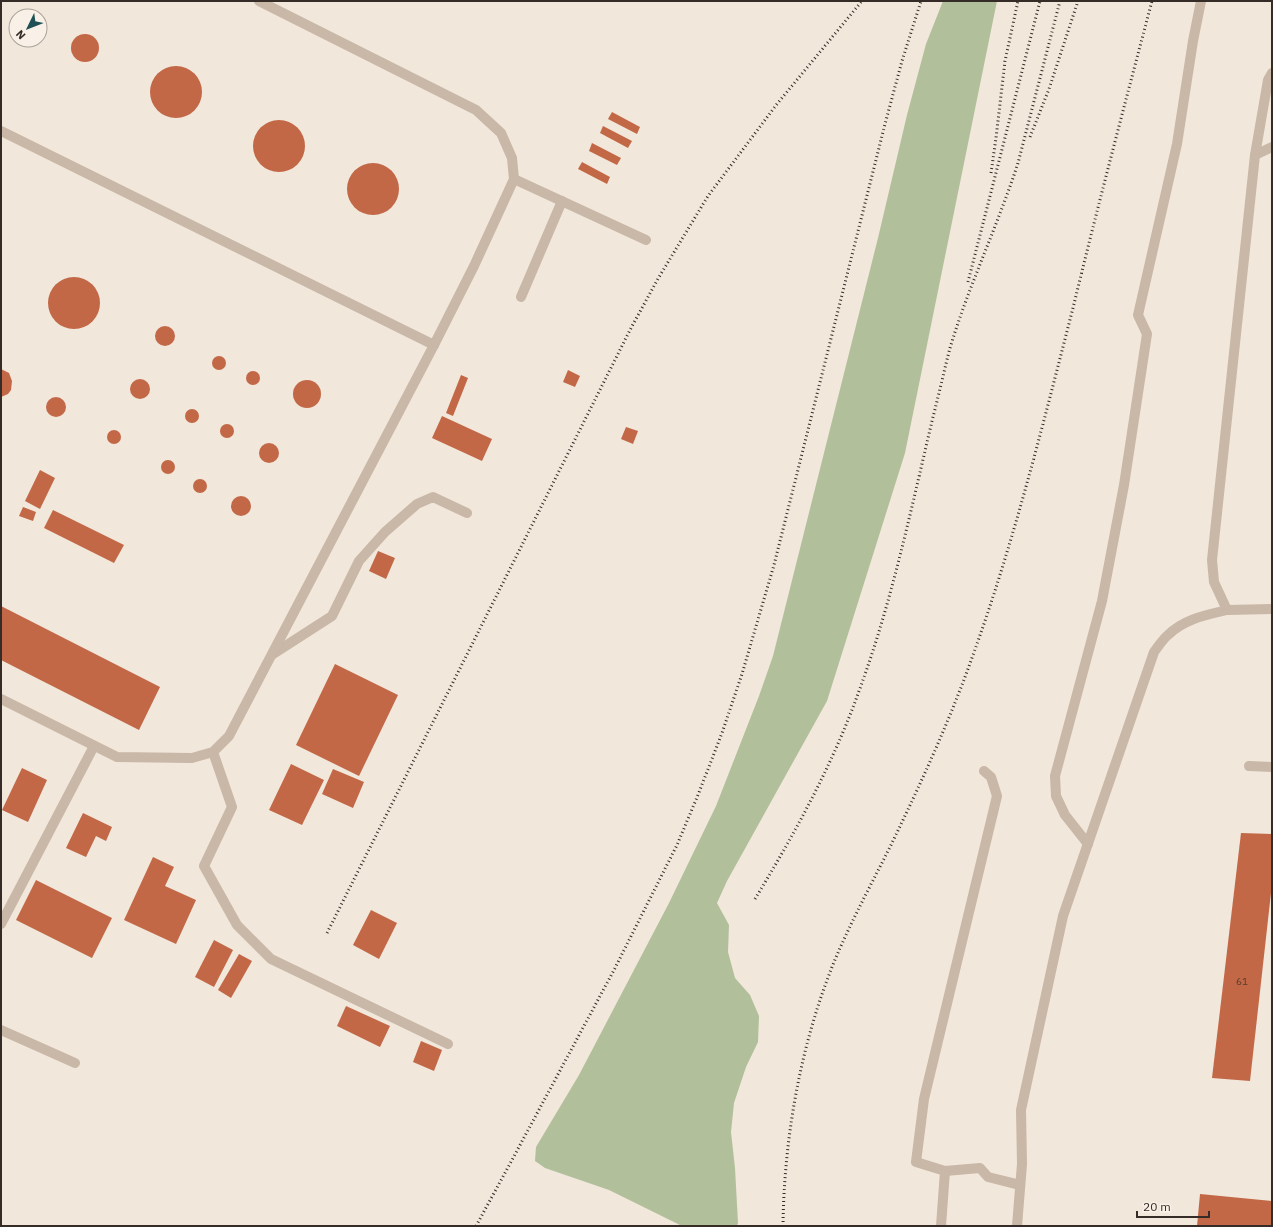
<svg xmlns="http://www.w3.org/2000/svg" width="1273" height="1227" font-family="'IBM Plex Sans',sans-serif">
<style>
.green{fill:#b2bf9b}
.building{fill:#c26847}
.lines{fill:none;stroke-linecap:round;stroke-linejoin:round}
.lane{stroke:#c9b7a7;stroke-width:10}
.street{stroke:#c9b7a7;stroke-width:10}
.rail{stroke:#352c27;stroke-width:3;stroke-dasharray:1 3;stroke-linecap:butt}
.labels{text-anchor:middle;dominant-baseline:central;stroke-width:3;stroke-linejoin:round;paint-order:stroke}
.number-label{font-size:10px;fill:#583b2f}
</style>
<rect width="100%" height="100%" fill="#f1e7db"/>
<path class="green" d="M 943,1 L 997,1 L 905,453 L 827,701 L 727,881 L 717,903 L 729,925 L 728,952 L 735,978 L 750,995 L 759,1016 L 758,1042 L 746,1067 L 734,1103 L 731,1132 L 735,1168 L 738,1223 L 737,1226 L 682,1226 L 609,1190 L 545,1168 L 535,1161 L 536,1147 L 579,1075 L 669,903 L 716,806 L 759,696 L 773,656 L 878,238 L 907,115 L 926,44 Z"/>
<g class="building">
<circle cx="85" cy="48" r="14"/>
<circle cx="176" cy="92" r="26"/>
<path d="M 612,112 L 640,127 L 637,134 L 608,119 Z"/>
<circle cx="279" cy="146" r="26"/>
<path d="M 603,126 L 632,141 L 628,148 L 600,133 Z"/>
<path d="M 592,143 L 621,158 L 617,165 L 589,151 Z"/>
<path d="M 582,162 L 610,177 L 607,184 L 578,169 Z"/>
<circle cx="373" cy="189" r="26"/>
<circle cx="74" cy="303" r="26"/>
<circle cx="165" cy="336" r="10"/>
<circle cx="219" cy="363" r="7"/>
<path d="M 1,369 L 9,373 L 12,381 L 11,390 L 8,394 L 1,397 Z"/>
<path d="M 568,370 L 580,376 L 575,387 L 563,382 Z"/>
<circle cx="253" cy="378" r="7"/>
<path d="M 461,375 L 468,378 L 453,416 L 446,413 Z"/>
<circle cx="140" cy="389" r="10"/>
<circle cx="307" cy="394" r="14"/>
<circle cx="56" cy="407" r="10"/>
<circle cx="192" cy="416" r="7"/>
<path d="M 442,416 L 492,439 L 482,461 L 432,438 Z"/>
<circle cx="227" cy="431" r="7"/>
<path d="M 626,427 L 638,431 L 633,444 L 621,439 Z"/>
<circle cx="114" cy="437" r="7"/>
<circle cx="269" cy="453" r="10"/>
<circle cx="168" cy="467" r="7"/>
<path d="M 40,470 L 55,478 L 40,509 L 25,501 Z"/>
<circle cx="200" cy="486" r="7"/>
<circle cx="241" cy="506" r="10"/>
<path d="M 23,507 L 36,512 L 33,521 L 19,516 Z"/>
<path d="M 53,510 L 124,545 L 114,563 L 44,528 Z"/>
<path d="M 378,551 L 395,558 L 386,579 L 369,571 Z"/>
<path d="M 1,606 L 160,687 L 139,730 L 1,660 Z"/>
<path d="M 335,664 L 398,695 L 359,776 L 296,745 Z"/>
<path d="M 291,764 L 324,780 L 302,825 L 269,810 Z"/>
<path d="M 22,768 L 47,780 L 28,822 L 2,810 Z"/>
<path d="M 333,769 L 364,782 L 353,808 L 322,794 Z"/>
<path d="M 83,813 L 112,827 L 106,841 L 96,836 L 86,857 L 66,848 Z"/>
<path d="M 1241,833 L 1272,834 L 1272,884 L 1250,1081 L 1212,1078 Z"/>
<path d="M 153,857 L 174,867 L 165,886 L 196,900 L 176,944 L 124,920 Z"/>
<path d="M 36,880 L 112,918 L 92,958 L 16,920 Z"/>
<path d="M 371,910 L 397,923 L 379,959 L 353,945 Z"/>
<path d="M 214,940 L 233,950 L 214,987 L 195,977 Z"/>
<path d="M 239,954 L 252,961 L 231,998 L 218,990 Z"/>
<path d="M 346,1006 L 390,1026 L 380,1047 L 337,1026 Z"/>
<path d="M 421,1041 L 442,1050 L 434,1071 L 413,1062 Z"/>
<path d="M 1200,1194 L 1272,1201 L 1272,1226 L 1197,1226 Z"/>
</g>
<g class="lines">
<g class="lane">
<path d="M 1,131 L 434,345"/>
<path d="M 1255,155 L 1272,147"/>
<path d="M 514,179 L 646,240"/>
<path d="M 521,297 L 562,201"/>
<path d="M 273,654 L 332,616 L 359,561 L 385,532 L 417,504 L 433,497 L 467,513"/>
<path d="M 1,699 L 117,757 L 192,758 L 213,752 L 229,736 L 434,345 L 474,266 L 514,179 L 512,158 L 501,133 L 476,110 L 259,1"/>
<path d="M 213,752 L 232,807 L 204,866 L 237,925 L 271,959 L 448,1044"/>
<path d="M 1249,766 L 1272,767"/>
<path d="M 1088,844 L 1065,815 L 1056,796 L 1055,776 L 1102,601 L 1124,485 L 1147,334 L 1138,315 L 1177,144 L 1193,41 L 1201,1"/>
<path d="M 1,924 L 94,746"/>
<path d="M 945,1171 L 980,1168 L 988,1177 L 1020,1185"/>
<path d="M 941,1226 L 945,1171 L 916,1162 L 924,1099 L 997,796 L 991,777 L 984,771"/>
<path d="M 1017,1226 L 1022,1164 L 1021,1110 L 1063,916 L 1154,652 C 1158,647 1162,640 1168,635 C 1184,619 1206,615 1227,610 L 1214,582 L 1212,560 L 1255,155 L 1268,80 L 1272,73"/>
</g>
<g class="street">
<path d="M 1227,610 L 1272,609"/>
<path d="M 1,1030 L 75,1063"/>
</g>
<g class="rail">
<path d="M 1030,137 L 1049,89 L 1078,1"/>
<path d="M 991,173 L 996,138 L 1005,61 L 1018,1"/>
<path d="M 968,282 L 1040,1"/>
<path d="M 755,899 C 795,833 833,764 859,691 C 892,602 911,509 933,417 C 939,394 944,371 950,348 C 969,285 998,225 1018,163 L 1060,1"/>
<path d="M 327,933 L 631,328 L 659,277 L 708,196 L 777,104 L 862,1"/>
<path d="M 476,1226 L 505,1173 L 614,970 L 677,845 L 698,795 L 722,733 L 742,674 L 774,565 L 885,124 L 902,61 L 921,1"/>
<path d="M 783,1226 C 784,1139 800,1048 832,967 C 849,925 871,885 891,845 C 921,783 950,720 973,655 C 1014,542 1043,424 1073,308 C 1098,205 1125,103 1152,1"/>
</g>
</g>
<g class="labels">
<g class="number-label">
<text x="1242" y="981">61</text>
</g>
</g>
<rect width="1273" height="1227" fill="none" stroke="#352c27" stroke-width="4"/>
<g transform="translate(28 28) rotate(227)"><circle r="19" fill="#f9f1e7" stroke="#aba29a"/>
<path d="M0-3L7 15L0 10L-7 15Z" fill="#1e5155"/>
<text y="-6" font-size="11" font-weight="bold" text-anchor="middle" fill="#352c27">N</text>
</g>
<path d="M1137 1211v6h72v-6" fill="none" stroke="#352c27" stroke-width="2"/>
<text x="1143" y="1211" font-size="12" fill="#352c27" stroke="#f9f1e7" stroke-width="3" paint-order="stroke">20 m</text>
</svg>
